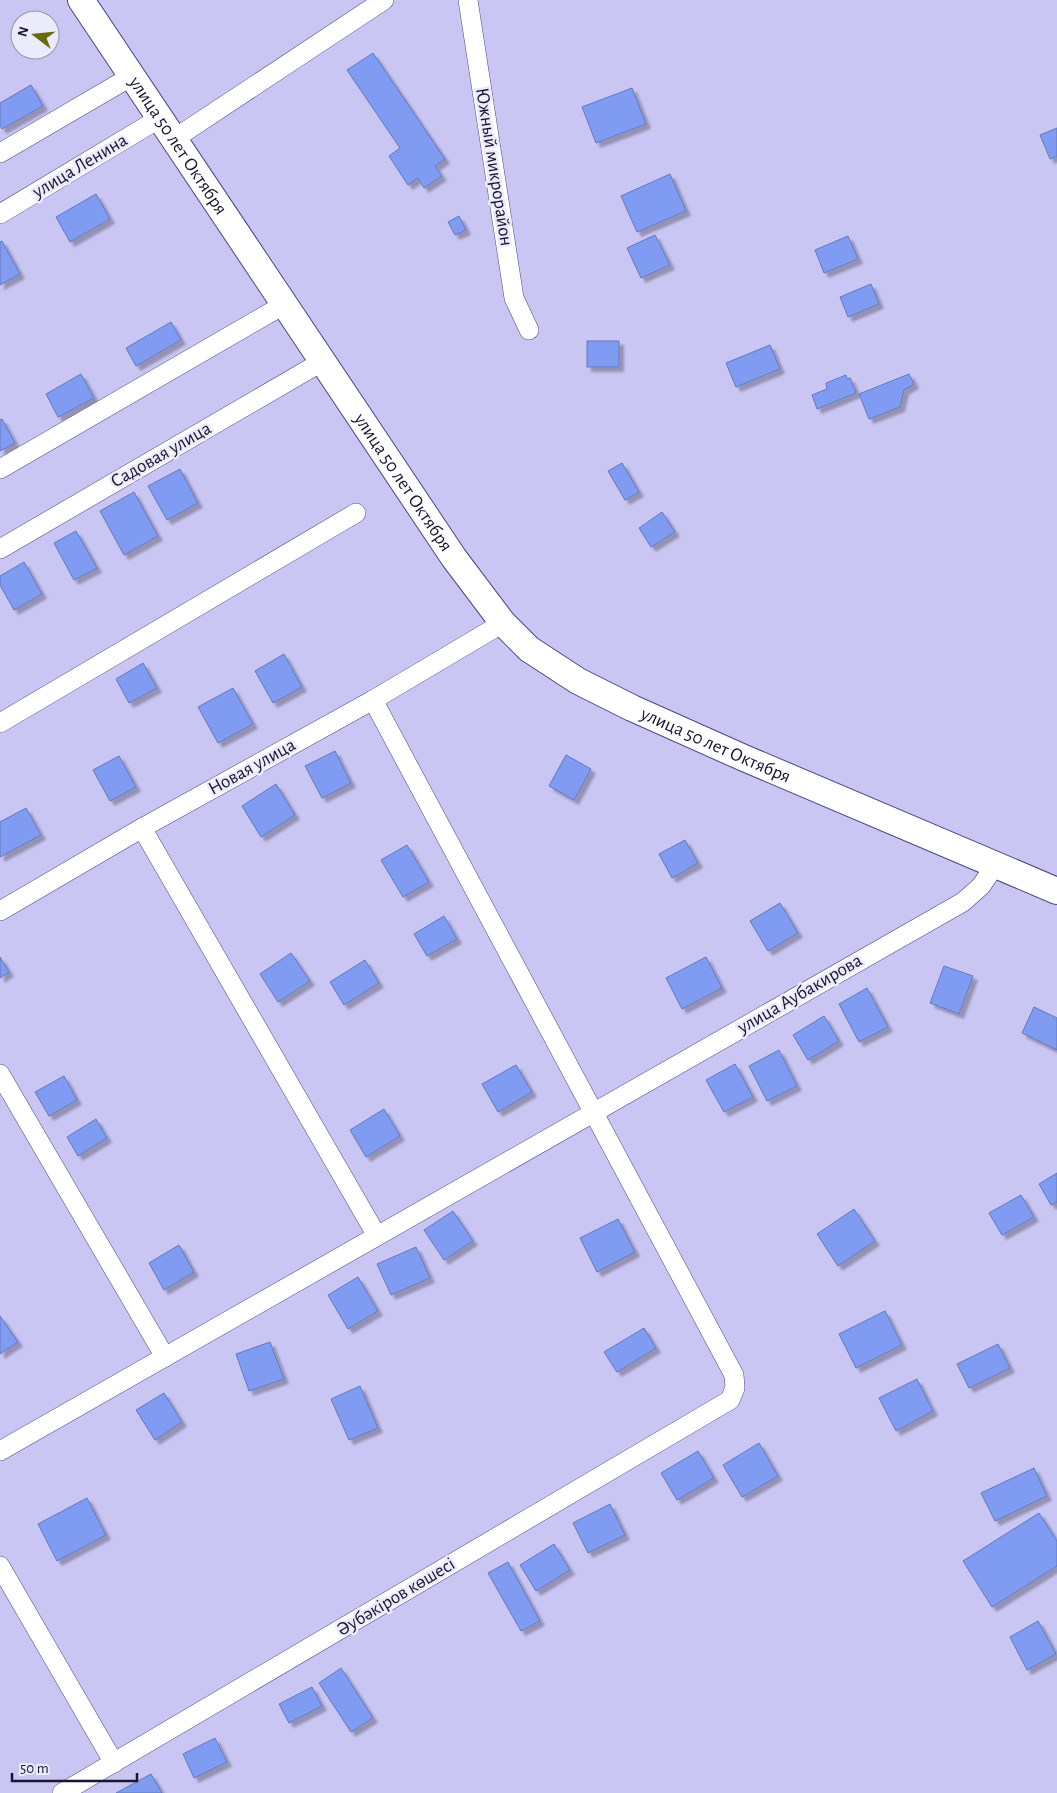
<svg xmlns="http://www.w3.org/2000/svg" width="1057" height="1793" font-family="'Alegreya Sans',sans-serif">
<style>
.building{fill:#809bf2;stroke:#6278bb;filter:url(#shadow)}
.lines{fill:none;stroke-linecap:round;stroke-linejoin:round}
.street-casing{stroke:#4f4386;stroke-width:20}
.secondary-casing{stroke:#4f4386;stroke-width:28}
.street{stroke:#fff;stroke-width:19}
.secondary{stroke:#fff;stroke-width:26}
.labels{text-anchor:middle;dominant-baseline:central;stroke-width:5;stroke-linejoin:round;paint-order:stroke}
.street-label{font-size:19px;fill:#191430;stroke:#ecebfb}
</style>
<defs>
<filter id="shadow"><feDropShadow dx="4.5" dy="4.5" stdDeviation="1" flood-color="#0004"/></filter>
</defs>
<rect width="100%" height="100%" fill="#cac6f4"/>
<g class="building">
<path d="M 373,53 L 445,159 L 435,166 L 442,176 L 424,188 L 418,178 L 408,185 L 389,156 L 400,148 L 347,70 Z"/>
<path d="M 31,85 L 43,106 L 2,129 L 0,126 L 0,103 Z"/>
<path d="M 632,88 L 646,124 L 596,143 L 582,107 Z"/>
<path d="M 1057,128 L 1057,156 L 1050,159 L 1040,135 Z"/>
<path d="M 670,174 L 686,211 L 637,232 L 621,196 Z"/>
<path d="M 96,194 L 110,219 L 70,242 L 56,217 Z"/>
<path d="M 459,216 L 466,230 L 455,235 L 448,222 Z"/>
<path d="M 655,235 L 670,265 L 641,278 L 627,248 Z"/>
<path d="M 848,236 L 858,259 L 824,273 L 815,250 Z"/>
<path d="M 2,241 L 20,274 L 0,285 L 0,242 Z"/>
<path d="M 871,284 L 879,304 L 848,317 L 840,297 Z"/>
<path d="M 171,322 L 181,340 L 136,366 L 126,348 Z"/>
<rect x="587" y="341" width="32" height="26"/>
<path d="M 770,345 L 780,369 L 736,387 L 726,363 Z"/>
<path d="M 81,374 L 94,398 L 58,417 L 46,394 Z"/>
<path d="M 909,374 L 914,384 L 904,390 L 900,407 L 869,419 L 859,394 Z"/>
<path d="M 846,375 L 847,379 L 850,378 L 856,393 L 817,409 L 812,395 L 827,389 L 826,383 Z"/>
<path d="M 2,419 L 15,443 L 0,451 L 0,420 Z"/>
<path d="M 622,463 L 639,492 L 625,500 L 608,471 Z"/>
<path d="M 180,469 L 198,503 L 167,520 L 148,486 Z"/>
<path d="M 134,492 L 158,536 L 124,555 L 100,511 Z"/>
<path d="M 662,512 L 675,532 L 651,547 L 639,528 Z"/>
<path d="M 76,531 L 97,568 L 74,580 L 54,543 Z"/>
<path d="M 24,562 L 42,594 L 14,610 L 0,585 L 0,576 Z"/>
<path d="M 284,654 L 302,687 L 273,703 L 255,671 Z"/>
<path d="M 143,663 L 157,688 L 129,703 L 116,679 Z"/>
<path d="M 233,688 L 253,724 L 218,743 L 198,707 Z"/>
<path d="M 335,751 L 351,783 L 322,798 L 305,766 Z"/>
<path d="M 566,755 L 591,769 L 574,800 L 549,786 Z"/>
<path d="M 119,756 L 136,787 L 110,801 L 93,770 Z"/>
<path d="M 276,784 L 295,815 L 261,837 L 242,806 Z"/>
<path d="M 26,808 L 41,835 L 0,857 L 0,822 Z"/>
<path d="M 685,840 L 698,863 L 672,878 L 659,854 Z"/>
<path d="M 407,845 L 429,882 L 403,897 L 381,860 Z"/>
<path d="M 780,903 L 798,933 L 768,951 L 750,921 Z"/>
<path d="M 444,916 L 457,939 L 427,956 L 414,934 Z"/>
<path d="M 291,953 L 310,981 L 278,1002 L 260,974 Z"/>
<path d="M 0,957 L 9,972 L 0,978 Z"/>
<path d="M 706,957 L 722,988 L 682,1009 L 666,978 Z"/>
<path d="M 365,960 L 379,983 L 344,1005 L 330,982 Z"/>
<path d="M 944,966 L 973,976 L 959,1014 L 930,1003 Z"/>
<path d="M 867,988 L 888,1027 L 859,1042 L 839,1004 Z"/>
<path d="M 1034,1007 L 1057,1018 L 1057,1050 L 1022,1033 Z"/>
<path d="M 824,1016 L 839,1041 L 808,1060 L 793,1035 Z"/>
<path d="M 779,1050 L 797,1086 L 767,1101 L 749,1066 Z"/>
<path d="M 735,1064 L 753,1097 L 724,1112 L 706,1080 Z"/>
<path d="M 516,1065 L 532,1092 L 498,1112 L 482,1084 Z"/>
<path d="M 64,1076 L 77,1100 L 49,1116 L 35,1092 Z"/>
<path d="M 384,1109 L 400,1136 L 366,1157 L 350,1130 Z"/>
<path d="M 96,1119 L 107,1138 L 78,1156 L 67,1137 Z"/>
<path d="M 1057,1173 L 1057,1202 L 1051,1205 L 1039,1184 Z"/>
<path d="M 1021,1195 L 1034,1217 L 1002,1235 L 989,1213 Z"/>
<path d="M 854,1209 L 875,1241 L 838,1266 L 817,1234 Z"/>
<path d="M 453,1211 L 473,1241 L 444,1260 L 424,1230 Z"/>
<path d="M 618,1219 L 635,1252 L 597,1272 L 580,1238 Z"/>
<path d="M 179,1245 L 194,1272 L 164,1290 L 149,1263 Z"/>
<path d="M 416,1247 L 430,1278 L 391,1295 L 377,1264 Z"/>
<path d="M 358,1277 L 378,1311 L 348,1329 L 328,1295 Z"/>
<path d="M 885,1311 L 902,1345 L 856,1368 L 839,1334 Z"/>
<path d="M 0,1316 L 18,1342 L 0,1354 Z"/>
<path d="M 644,1328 L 656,1348 L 617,1372 L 604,1352 Z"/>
<path d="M 270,1342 L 284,1379 L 249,1391 L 236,1354 Z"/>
<path d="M 998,1344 L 1010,1368 L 969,1388 L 957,1364 Z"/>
<path d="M 917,1379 L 933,1411 L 896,1431 L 879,1398 Z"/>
<path d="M 360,1386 L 378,1428 L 349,1440 L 331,1399 Z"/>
<path d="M 164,1393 L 182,1422 L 155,1440 L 136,1410 Z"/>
<path d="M 759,1443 L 778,1476 L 742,1497 L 723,1465 Z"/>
<path d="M 698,1451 L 714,1478 L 677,1500 L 661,1473 Z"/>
<path d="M 1034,1468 L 1047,1496 L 995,1521 L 981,1493 Z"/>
<path d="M 87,1498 L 106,1535 L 57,1561 L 38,1524 Z"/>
<path d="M 610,1504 L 625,1535 L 588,1553 L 573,1523 Z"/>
<path d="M 1039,1513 L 1057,1541 L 1057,1566 L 992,1607 L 963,1561 Z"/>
<path d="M 554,1544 L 570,1570 L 536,1591 L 520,1565 Z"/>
<path d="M 508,1562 L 540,1621 L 521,1631 L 488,1573 Z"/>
<path d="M 1038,1621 L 1056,1654 L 1027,1670 L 1010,1637 Z"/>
<path d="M 341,1668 L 373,1718 L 351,1732 L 319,1683 Z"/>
<path d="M 312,1687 L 322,1706 L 289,1723 L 279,1704 Z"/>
<path d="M 215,1738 L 227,1762 L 194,1778 L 183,1754 Z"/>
<path d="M 151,1774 L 162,1793 L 116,1793 Z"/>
</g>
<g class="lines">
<g class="street-casing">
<g id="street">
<path d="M 468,0 L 514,298 L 529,330"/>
<path d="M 174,139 L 384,0"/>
<path d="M 0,153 L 132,76"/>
<path d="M 0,214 L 160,118"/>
<path d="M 0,469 L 285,304"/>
<path d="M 0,549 L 323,361"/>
<path d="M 0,723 L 356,513"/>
<path d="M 142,828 L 377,1236"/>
<path d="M 0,911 L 142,828 L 373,700 L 503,623"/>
<path d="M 0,1074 L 165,1357"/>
<path d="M 0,1451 L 963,902 L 981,886 L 996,864"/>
<path d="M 0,1566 L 114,1763"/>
<path d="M 62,1793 L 730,1400 L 735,1388 L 734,1375 L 373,700"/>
</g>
</g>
<g class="secondary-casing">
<g id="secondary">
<path id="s1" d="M 81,0 L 454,558 L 503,623 L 529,649 L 578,681 L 632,708 L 744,758 L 1057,891"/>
</g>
</g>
<use href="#street" class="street"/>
<use href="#secondary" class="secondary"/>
</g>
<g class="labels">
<g class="street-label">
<text stroke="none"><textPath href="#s1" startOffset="175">улица 50 лет Октября</textPath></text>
<text transform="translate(80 166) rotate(-31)">улица Ленина</text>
<text transform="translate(494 167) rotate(81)">Южный микрорайон</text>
<text transform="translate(161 455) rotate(-30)">Садовая улица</text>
<text stroke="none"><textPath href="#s1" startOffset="580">улица 50 лет Октября</textPath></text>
<text stroke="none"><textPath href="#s1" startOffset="1000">улица 50 лет Октября</textPath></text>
<text transform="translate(252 767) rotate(-29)">Новая улица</text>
<text transform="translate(800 994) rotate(-30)">улица Аубакирова</text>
<text transform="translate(396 1597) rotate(-31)">Әубәкіров көшесі</text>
</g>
</g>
<g transform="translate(35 35) rotate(286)"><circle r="24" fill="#ecebfb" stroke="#9895aa"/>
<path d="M0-4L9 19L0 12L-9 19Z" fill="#696905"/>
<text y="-8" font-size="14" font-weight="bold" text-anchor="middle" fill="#191430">N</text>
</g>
<path d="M12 1773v8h125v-8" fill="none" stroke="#191430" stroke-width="2.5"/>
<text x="20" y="1773" font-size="15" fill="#191430" stroke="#ecebfb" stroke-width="4" paint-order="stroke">50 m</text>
</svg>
